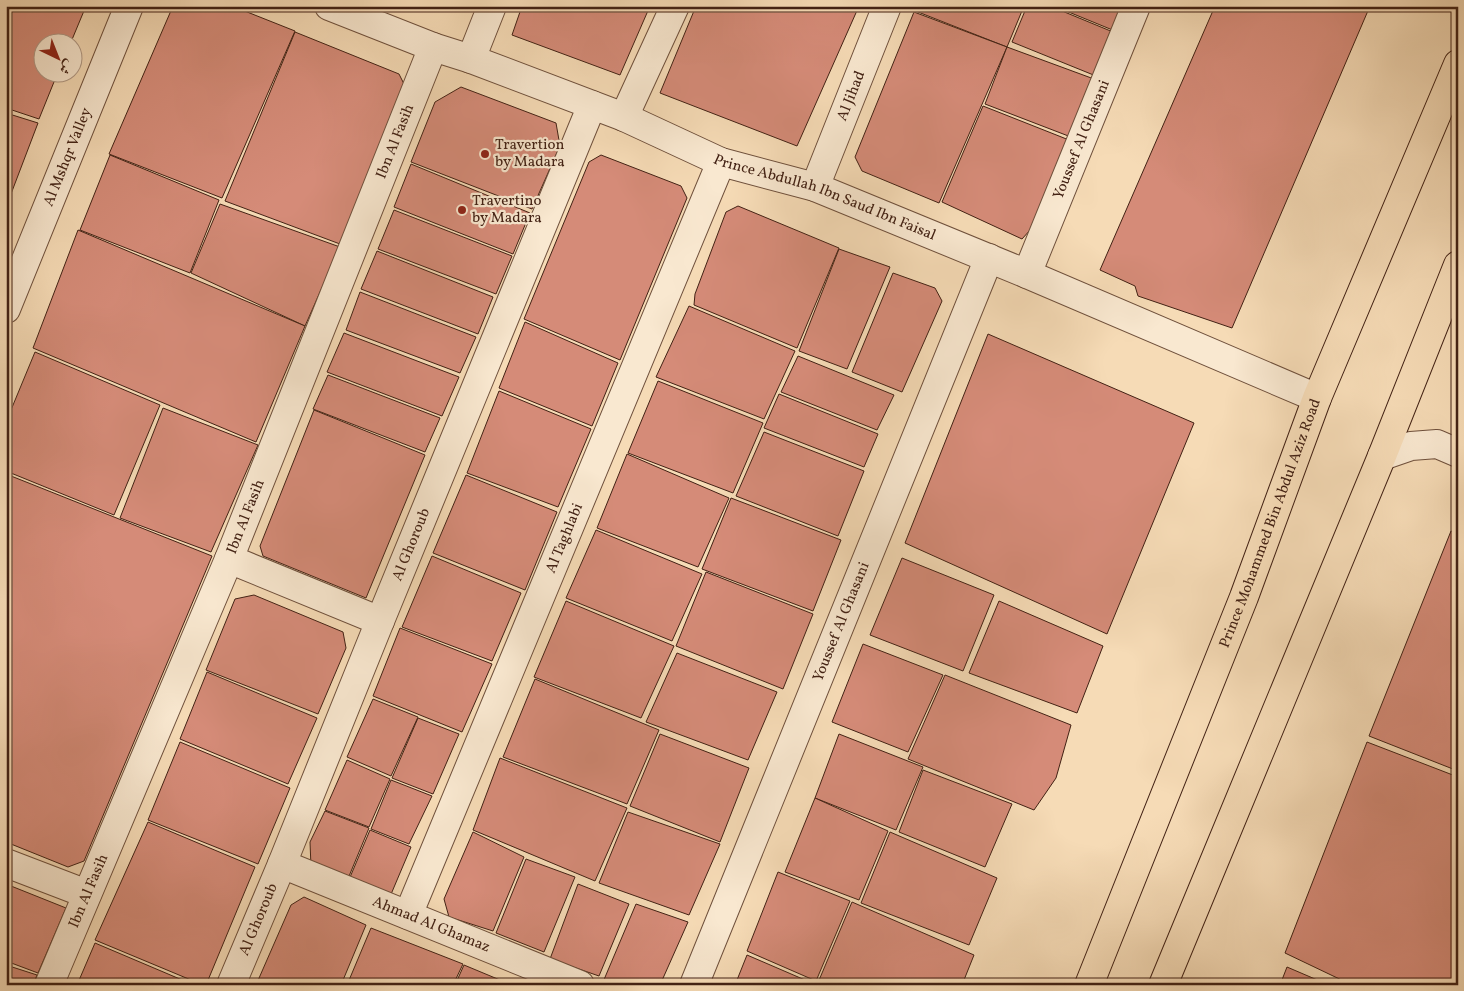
<svg xmlns="http://www.w3.org/2000/svg" width="1464" height="991" font-family="Vollkorn,Amiri,serif">
<style>
.building{fill:#d58b78;stroke:#422114}
.lines{fill:none;stroke-linecap:round;stroke-linejoin:round}
.minor-casing{stroke:#6f503c;stroke-width:30}
.major-casing{stroke:#422114;stroke-width:30}
.minor{stroke:#f9e8d0;stroke-width:28}
.major{stroke:#f6dbb6;stroke-width:28}
.poi-dot{fill:#8f2418;stroke:#f9e8d0;stroke-width:2}
.labels{text-anchor:middle;dominant-baseline:central;stroke-width:4.5;stroke-linejoin:round;paint-order:stroke}
.street-label{font-size:15px;fill:#422114;stroke:#f9e8d0}
.poi-label{font-size:15px;fill:#422114;stroke:#f9e8d0;text-anchor:start}
</style>
<rect width="100%" height="100%" fill="#f6dbb6"/>
<filter id="stains"><feTurbulence type="fractalNoise" baseFrequency=".004" numOctaves="4"/><feColorMatrix values="0 0 0 0 .2 0 0 0 0 .09 0 0 0 0 .02 0 0 0 .5 -.17"/></filter>
<radialGradient id="worn" r=".72"><stop offset=".6" stop-color="#630" stop-opacity="0"/><stop offset="1" stop-color="#630" stop-opacity=".3"/></radialGradient>
<g class="building">
<path d="M 6,6 L 86,6 L 71,42 L 42,42 L 42,72 L 58,72 L 39,119 L 6,108 Z"/>
<path d="M 173,6 L 232,6 L 295,31 L 222,198 L 109,154 Z"/>
<path d="M 522,6 L 650,6 L 620,75 L 512,35 Z"/>
<path d="M 696,6 L 859,6 L 797,146 L 660,93 Z"/>
<path d="M 915,6 L 1024,6 L 1007,47 L 913,10 Z"/>
<path d="M 1027,6 L 1050,6 L 1113,32 L 1096,76 L 1012,42 Z"/>
<path d="M 1054,6 L 1125,6 L 1115,31 Z"/>
<path d="M 1215,6 L 1370,6 L 1232,328 L 1138,296 L 1135,286 L 1100,270 Z"/>
<path d="M 914,12 L 1007,47 L 939,203 L 862,171 L 855,157 Z"/>
<path d="M 295,32 L 399,74 L 404,84 L 340,244 L 225,201 Z"/>
<path d="M 1007,47 L 1094,79 L 1071,137 L 985,104 Z"/>
<path d="M 461,87 L 556,123 L 560,146 L 532,209 L 411,162 L 435,102 Z"/>
<path d="M 983,106 L 1069,140 L 1031,229 L 1022,239 L 942,202 Z"/>
<path d="M 6,113 L 38,123 L 6,207 Z"/>
<path d="M 110,155 L 219,200 L 190,273 L 80,230 Z"/>
<path d="M 601,155 L 681,186 L 687,198 L 620,360 L 524,319 L 589,162 Z"/>
<path d="M 411,164 L 530,213 L 513,254 L 394,207 Z"/>
<path d="M 220,204 L 340,247 L 305,326 L 191,273 Z"/>
<path d="M 738,206 L 839,248 L 797,348 L 694,305 L 695,294 L 726,212 Z"/>
<path d="M 394,210 L 512,256 L 496,294 L 378,249 Z"/>
<path d="M 78,230 L 305,326 L 256,442 L 33,348 Z"/>
<path d="M 839,249 L 890,267 L 847,369 L 799,351 Z"/>
<path d="M 377,251 L 493,297 L 478,334 L 361,289 Z"/>
<path d="M 893,273 L 935,288 L 942,301 L 902,392 L 852,372 Z"/>
<path d="M 360,292 L 476,337 L 460,373 L 346,330 Z"/>
<path d="M 689,306 L 795,351 L 764,419 L 656,377 Z"/>
<path d="M 525,322 L 618,363 L 592,426 L 499,388 Z"/>
<path d="M 344,333 L 459,377 L 442,416 L 327,372 Z"/>
<path d="M 988,334 L 1194,423 L 1107,634 L 905,543 Z"/>
<path d="M 35,352 L 160,405 L 114,515 L 6,471 L 6,422 Z"/>
<path d="M 798,356 L 894,395 L 877,430 L 781,392 Z"/>
<path d="M 328,375 L 440,418 L 425,452 L 313,409 Z"/>
<path d="M 658,381 L 763,423 L 733,493 L 628,453 Z"/>
<path d="M 499,391 L 591,429 L 558,507 L 467,473 Z"/>
<path d="M 779,394 L 878,434 L 864,467 L 764,428 Z"/>
<path d="M 163,408 L 258,445 L 211,552 L 120,518 Z"/>
<path d="M 314,410 L 425,455 L 366,598 L 263,556 L 260,546 Z"/>
<path d="M 764,432 L 864,471 L 838,536 L 736,496 Z"/>
<path d="M 627,454 L 729,498 L 698,567 L 597,528 Z"/>
<path d="M 6,474 L 212,556 L 84,861 L 68,867 L 6,842 Z"/>
<path d="M 466,475 L 557,512 L 525,590 L 433,553 Z"/>
<path d="M 731,498 L 841,540 L 813,611 L 702,569 Z"/>
<path d="M 596,530 L 702,574 L 672,641 L 566,598 Z"/>
<path d="M 1451,531 L 1458,534 L 1458,771 L 1369,736 Z"/>
<path d="M 432,556 L 521,593 L 492,661 L 402,627 Z"/>
<path d="M 902,558 L 994,595 L 963,671 L 870,635 Z"/>
<path d="M 706,572 L 813,614 L 783,689 L 676,646 Z"/>
<path d="M 254,595 L 343,632 L 346,648 L 318,714 L 206,670 L 235,599 Z"/>
<path d="M 566,601 L 674,646 L 641,718 L 534,677 Z"/>
<path d="M 999,601 L 1103,646 L 1077,713 L 969,673 Z"/>
<path d="M 400,628 L 492,664 L 462,732 L 373,696 Z"/>
<path d="M 863,644 L 943,675 L 908,752 L 832,722 Z"/>
<path d="M 677,653 L 777,692 L 748,760 L 646,722 Z"/>
<path d="M 207,672 L 317,718 L 288,784 L 180,739 Z"/>
<path d="M 945,675 L 1071,725 L 1056,778 L 1034,810 L 908,759 Z"/>
<path d="M 535,679 L 659,730 L 627,804 L 503,757 Z"/>
<path d="M 373,699 L 418,717 L 391,776 L 347,757 Z"/>
<path d="M 418,718 L 459,734 L 433,794 L 392,778 Z"/>
<path d="M 660,734 L 749,768 L 720,842 L 630,806 Z"/>
<path d="M 839,734 L 923,767 L 896,830 L 815,798 Z"/>
<path d="M 180,742 L 290,788 L 258,864 L 148,820 Z"/>
<path d="M 1367,742 L 1458,777 L 1458,978 L 1455,985 L 1352,985 L 1285,953 Z"/>
<path d="M 500,758 L 627,808 L 595,881 L 473,830 Z"/>
<path d="M 347,760 L 390,779 L 369,827 L 325,810 Z"/>
<path d="M 923,770 L 1012,804 L 985,867 L 899,832 Z"/>
<path d="M 391,780 L 432,796 L 409,844 L 371,829 Z"/>
<path d="M 815,798 L 888,831 L 859,900 L 785,872 Z"/>
<path d="M 325,811 L 369,828 L 347,881 L 311,867 L 310,842 Z"/>
<path d="M 628,812 L 720,844 L 689,915 L 599,883 Z"/>
<path d="M 148,822 L 255,867 L 206,985 L 203,985 L 95,940 Z"/>
<path d="M 370,830 L 411,847 L 389,899 L 348,882 Z"/>
<path d="M 473,832 L 524,857 L 493,931 L 449,917 L 444,899 Z"/>
<path d="M 890,832 L 997,878 L 969,945 L 861,903 Z"/>
<path d="M 526,859 L 575,877 L 544,952 L 496,933 Z"/>
<path d="M 778,872 L 850,901 L 816,981 L 747,951 Z"/>
<path d="M 6,884 L 66,908 L 38,973 L 6,961 Z"/>
<path d="M 578,884 L 629,904 L 599,976 L 550,959 Z"/>
<path d="M 304,897 L 366,925 L 341,985 L 256,985 L 291,905 Z"/>
<path d="M 852,902 L 974,955 L 962,985 L 817,985 Z"/>
<path d="M 636,904 L 688,922 L 660,985 L 613,985 L 603,982 Z"/>
<path d="M 371,928 L 463,964 L 453,985 L 347,985 Z"/>
<path d="M 95,943 L 194,985 L 77,985 Z"/>
<path d="M 747,955 L 812,983 L 811,985 L 735,985 Z"/>
<path d="M 6,965 L 37,975 L 33,985 L 6,985 Z"/>
<path d="M 464,965 L 512,985 L 455,985 Z"/>
<path d="M 1287,967 L 1329,985 L 1280,985 Z"/>
</g>
<g class="lines">
<g class="minor-casing">
<g id="minor">
<path id="s1" d="M 329,6 L 433,47 L 471,59 L 624,117 L 721,162 L 815,187 L 1027,274 L 1317,398"/>
<path d="M 471,59 L 492,6"/>
<path d="M 624,117 L 675,6"/>
<path id="s2" d="M 815,187 L 887,6"/>
<path id="s3" d="M 1027,274 L 1136,6"/>
<path id="s4" d="M 6,309 L 129,6"/>
<path d="M 1382,456 L 1411,446 L 1437,444 L 1458,453"/>
<path d="M 229,559 L 380,621"/>
<path d="M 6,863 L 87,894"/>
<path id="s5" d="M 282,864 L 580,985"/>
<path id="s6" d="M 408,915 L 721,162"/>
<path id="s7" d="M 49,985 L 229,559 L 433,47"/>
<path id="s8" d="M 231,985 L 282,864 L 380,621 L 592,105"/>
<path id="s9" d="M 694,985 L 989,258"/>
</g>
</g>
<g class="major-casing">
<g id="major">
<path id="s10" d="M 1089,985 L 1244,597 L 1317,398 L 1458,64"/>
<path d="M 1163,985 L 1382,456 L 1458,265"/>
</g>
</g>
<use href="#minor" class="minor"/>
<use href="#major" class="major"/>
</g>
<g class="poi-dot">
<circle cx="485" cy="154" r="5"/>
<circle cx="462" cy="210" r="5"/>
</g>
<g class="labels">
<g class="street-label">
<text stroke="none"><textPath href="#s2" startOffset="98">Al Jihad</textPath></text>
<text stroke="none"><textPath href="#s3" startOffset="145">Youssef Al Ghasani</textPath></text>
<text stroke="none"><textPath href="#s7" startOffset="912">Ibn Al Fasih</textPath></text>
<text stroke="none"><textPath href="#s4" startOffset="164">Al Mshqr Valley</textPath></text>
<text stroke="none"><textPath href="#s1" startOffset="532">Prince Abdullah Ibn Saud Ibn Faisal</textPath></text>
<text stroke="none"><textPath href="#s7" startOffset="508">Ibn Al Fasih</textPath></text>
<text stroke="none"><textPath href="#s10" startOffset="496">Prince Mohammed Bin Abdul Aziz Road</textPath></text>
<text stroke="none"><textPath href="#s6" startOffset="408">Al Taghlabi</textPath></text>
<text stroke="none"><textPath href="#s8" startOffset="476">Al Ghoroub</textPath></text>
<text stroke="none"><textPath href="#s9" startOffset="392">Youssef Al Ghasani</textPath></text>
<text stroke="none"><textPath href="#s7" startOffset="102">Ibn Al Fasih</textPath></text>
<text stroke="none"><textPath href="#s8" startOffset="71">Al Ghoroub</textPath></text>
<text stroke="none"><textPath href="#s5" startOffset="161">Ahmad Al Ghamaz</textPath></text>
</g>
<g class="poi-label">
<text x="495" y="145">Travertion<tspan x="495" dy="17">by Madara</tspan></text>
<text x="472" y="201">Travertino<tspan x="472" dy="17">by Madara</tspan></text>
</g>
</g>
<rect width="1464" height="991" fill="none" stroke="#f6dbb6" stroke-width="25"/>
<rect x="8" y="8" width="1449" height="976" fill="none" stroke="#422114" stroke-width="2.5"/>
<rect x="12" y="12" width="1439" height="966" fill="none" stroke="#422114"/>
<g transform="translate(58 58) rotate(137)"><circle r="24" fill="#f9e8d0" stroke="#b09885"/>
<path d="M0-4L9 19L0 12L-9 19Z" fill="#8f2418"/>
<text y="-8" font-size="14" font-weight="bold" text-anchor="middle" fill="#422114">ش</text>
</g>
<rect width="100%" height="100%" filter="url(#stains)"/>
<rect width="100%" height="100%" fill="url(#worn)"/>
</svg>
